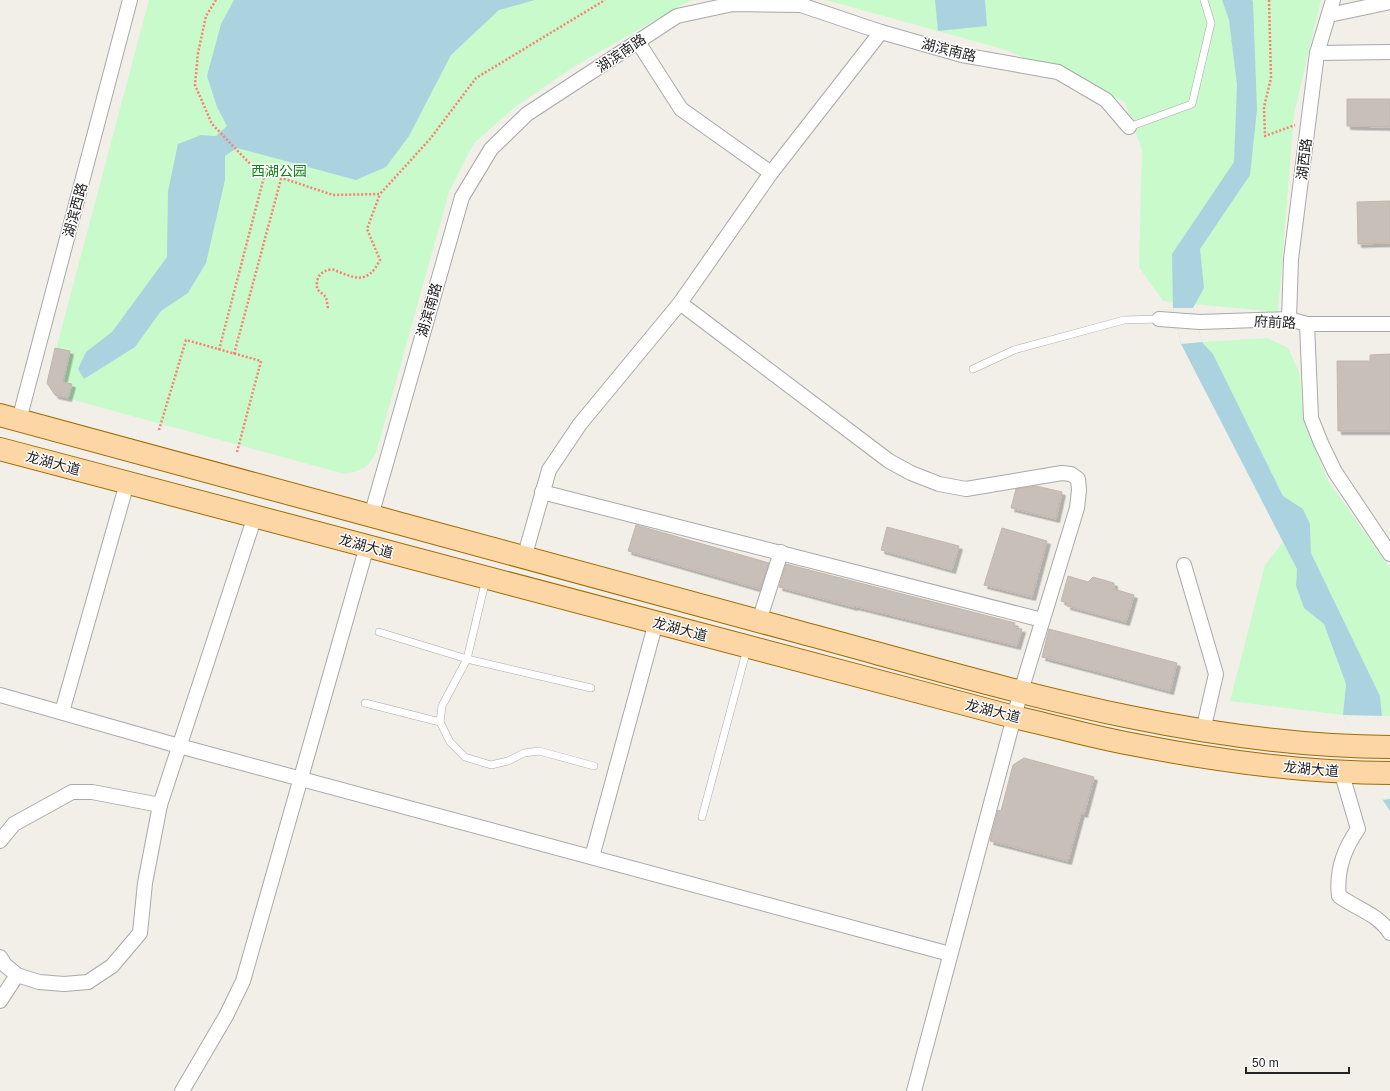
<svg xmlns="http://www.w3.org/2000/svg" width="1390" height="1091" font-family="Helvetica,'Noto Sans SC',sans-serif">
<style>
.park{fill:#c8facc}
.water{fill:#aad3df}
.pier{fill:#f2efe9}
.building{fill:#c7bfb8;stroke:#c4b6ab;filter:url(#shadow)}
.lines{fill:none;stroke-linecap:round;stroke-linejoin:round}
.lane-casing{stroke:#a9a9a9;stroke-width:8}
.street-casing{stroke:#a9a9a9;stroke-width:16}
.primary-casing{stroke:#a06b00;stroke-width:24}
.path{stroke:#fa8072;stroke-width:2.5;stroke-dasharray:2 2;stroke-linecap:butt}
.lane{stroke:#fff;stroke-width:7}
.street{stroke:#fff;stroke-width:14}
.primary{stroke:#fcd6a4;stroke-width:22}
.labels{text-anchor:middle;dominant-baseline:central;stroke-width:3;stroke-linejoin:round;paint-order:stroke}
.street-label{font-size:14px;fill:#222;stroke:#fff}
.park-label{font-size:14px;fill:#0c8416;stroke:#fff}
</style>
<defs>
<filter id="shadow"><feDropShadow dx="3.5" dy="3.5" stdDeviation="0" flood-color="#0004"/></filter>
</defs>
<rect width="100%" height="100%" fill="#f2efe9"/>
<g class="park">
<path d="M 149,0 L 694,0 L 685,3 L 575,66 L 515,107 L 474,143 L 449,192 L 376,453 C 367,469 362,470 345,474 L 55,395 L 47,383 Z"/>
<path d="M 826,0 L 1321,0 L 1294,114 L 1278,312 L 1163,301 L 1139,267 L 1142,150 L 1125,102 L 1006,50 Z"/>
<path d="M 1268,338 L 1288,348 L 1300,374 L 1303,420 L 1328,481 L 1390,568 L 1390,716 L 1382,716 L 1380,696 L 1311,553 L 1310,523 L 1303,509 L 1283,496 L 1213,354 L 1202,342 Z"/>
<path d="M 1283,542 L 1297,569 L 1296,586 L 1304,608 L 1324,624 L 1346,684 L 1343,715 L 1230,701 L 1265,565 Z"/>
</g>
<g class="water">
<path d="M 234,0 L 535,0 L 499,10 L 451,55 L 409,136 L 386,167 L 356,180 L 237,148 L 225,156 L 225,180 L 206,263 L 188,293 L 161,311 L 135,347 L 84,379 L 78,369 L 86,352 L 112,332 L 167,257 L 168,191 L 178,144 L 201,135 L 216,136 L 227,126 L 217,107 L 207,76 L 221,24 Z"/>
<path d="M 935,0 L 985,0 L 987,26 L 938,31 Z"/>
<path d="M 1222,0 L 1252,0 L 1253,2 L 1257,110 L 1250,175 L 1200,249 L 1204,288 L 1193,308 L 1202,342 L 1213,354 L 1283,496 L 1303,509 L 1310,524 L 1311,553 L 1380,696 L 1382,716 L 1390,734 L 1390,811 L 1384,802 L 1343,715 L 1346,684 L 1324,624 L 1304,608 L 1296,586 L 1297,569 L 1181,344 L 1173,308 L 1172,254 L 1234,162 L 1237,85 L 1229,20 Z"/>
</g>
<g class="pier">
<path d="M 1173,308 L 1193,308 L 1202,342 L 1181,344 Z"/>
<path d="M 1343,715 L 1384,716 L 1390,729 L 1390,799 L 1380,800 Z"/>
</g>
<g class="building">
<path d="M 1347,99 L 1390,99 L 1390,127 L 1347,126 Z"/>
<path d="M 1390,201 L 1390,243 L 1358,244 L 1357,202 Z"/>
<path d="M 55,348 L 70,351 L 63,382 L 72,384 L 68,398 L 55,395 L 47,383 Z"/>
<path d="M 1390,354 L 1390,431 L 1338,431 L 1337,361 L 1370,361 L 1370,355 Z"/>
<path d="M 1036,486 L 1062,492 L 1056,519 L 1011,508 L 1016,489 Z"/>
<path d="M 636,525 L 769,563 L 760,589 L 628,551 Z"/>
<path d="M 887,527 L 959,546 L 952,570 L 881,550 Z"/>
<path d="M 1002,528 L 1047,541 L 1032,597 L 984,585 Z"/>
<path d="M 786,564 L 1015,623 L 1014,628 L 1022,629 L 1017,646 L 854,606 L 854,607 L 779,587 Z"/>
<path d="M 1068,576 L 1088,582 L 1093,577 L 1114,583 L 1114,589 L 1134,595 L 1126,622 L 1067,606 L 1067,603 L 1061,601 Z"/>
<path d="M 1049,629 L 1177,663 L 1170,691 L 1042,657 Z"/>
<path d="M 1024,758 L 1094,777 L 1084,814 L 1081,813 L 1068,861 L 990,841 L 998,810 L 1001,811 L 1013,765 Z"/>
</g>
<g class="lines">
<g class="lane-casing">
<g id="lane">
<path d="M 1129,127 L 1192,104 L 1211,23 L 1204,0"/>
<path d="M 973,369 L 1014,350 L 1124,320 L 1159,319"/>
<path d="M 486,579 L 467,659 L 442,706 L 440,722 L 450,742 L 465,757 L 491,765 L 508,761 L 524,753 L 539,751 L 594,766"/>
<path d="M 379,632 L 467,659 L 591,688"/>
<path d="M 365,703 L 440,722"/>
<path d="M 702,817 L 747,649"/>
</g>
</g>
<g class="street-casing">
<g id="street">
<path d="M 1329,15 L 1390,2"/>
<path d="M 638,42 L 681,109 L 771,173"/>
<path d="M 1317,53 L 1390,52"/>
<path d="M 680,303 L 889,461 L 911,473 L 939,484 L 966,489 L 1062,473 L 1071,474 L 1078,479 L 1079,490 L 1077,508 L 1021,691 L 914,1091"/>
<path d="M 1159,319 L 1200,322 L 1289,319 L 1307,324 L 1390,324"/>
<path d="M 1289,319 L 1291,259 L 1317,53 L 1333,0"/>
<path d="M 1307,324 L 1311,418 L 1321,443 L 1335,472 L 1390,554"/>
<path d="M 19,420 L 130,0"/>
<path d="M 542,492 L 1042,620"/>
<path d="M 371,516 L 462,197 L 491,149 L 527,114 L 677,16 L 733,4 L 801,5 L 881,32 L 962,55 L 1058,72 L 1106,100 L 1129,127"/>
<path d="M 524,558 L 549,470 L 580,424 L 680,303 L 771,173 L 881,32"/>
<path d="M 1184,565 L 1216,674 L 1203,731"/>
<path d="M 759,621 L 781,552"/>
<path d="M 0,695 L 179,746 L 950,954"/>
<path d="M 62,712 L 127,483"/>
<path d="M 1341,771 L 1358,829 C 1344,849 1336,872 1339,896 C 1357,909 1378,914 1390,933"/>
<path d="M 0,841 L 14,824 L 72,792 L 92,792 L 160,805"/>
<path d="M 592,857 L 656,622"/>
<path d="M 0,957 L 5,965 L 17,975 L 39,982 L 64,984 L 88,982 L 112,966 L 140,933 L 145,883 L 160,805 L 255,516"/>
<path d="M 0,1001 L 17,975"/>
<path d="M 182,1091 L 226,1016 L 243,981 L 367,546"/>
</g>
</g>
<g class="primary-casing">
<g id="primary">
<path d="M 0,415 C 267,486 532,561 799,632 C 993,684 1187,746 1390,747"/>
<path d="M 0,449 L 1014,717 C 1055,726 1095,738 1136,745 C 1219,761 1305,773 1390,773"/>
</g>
</g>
<g class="path">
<path d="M 216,0 L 206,16 L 198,53 L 195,85 L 212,124 L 255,169 L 333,195 L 380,194 L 430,139 L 476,78 L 605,0"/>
<path d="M 1269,0 L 1271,78 L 1264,107 L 1265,136 L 1295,125"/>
<path d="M 328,308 L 326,297 L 317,289 C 316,276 320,272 332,269 C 354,278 367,286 380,260 L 367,229 L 380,194"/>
<path d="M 219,350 L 265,173"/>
<path d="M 234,354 L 281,179"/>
<path d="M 159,430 L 186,340 L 261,361 L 237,452"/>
</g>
<use href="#lane" class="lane"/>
<use href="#street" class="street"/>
<use href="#primary" class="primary"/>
</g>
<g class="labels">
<g class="street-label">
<text transform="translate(949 50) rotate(14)">湖滨南路</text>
<text transform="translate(621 53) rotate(-34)">湖滨南路</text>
<text transform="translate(1304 159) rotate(-83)">湖西路</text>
<text transform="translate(75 210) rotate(-75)">湖滨西路</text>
<text transform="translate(429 310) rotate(-74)">湖滨南路</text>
<text transform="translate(1275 322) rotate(3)">府前路</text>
<text transform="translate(53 463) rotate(15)">龙湖大道</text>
<text transform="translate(366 546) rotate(15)">龙湖大道</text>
<text transform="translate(680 629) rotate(15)">龙湖大道</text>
<text transform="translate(993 711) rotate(14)">龙湖大道</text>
<text transform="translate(1311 769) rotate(5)">龙湖大道</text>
</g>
<g class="park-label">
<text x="279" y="171">西湖公园</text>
</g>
</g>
<path d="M1246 1067v6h103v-6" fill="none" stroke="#222222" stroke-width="2"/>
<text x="1252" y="1067" font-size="12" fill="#222222" stroke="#ffffff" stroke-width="3" paint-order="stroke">50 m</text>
</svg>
